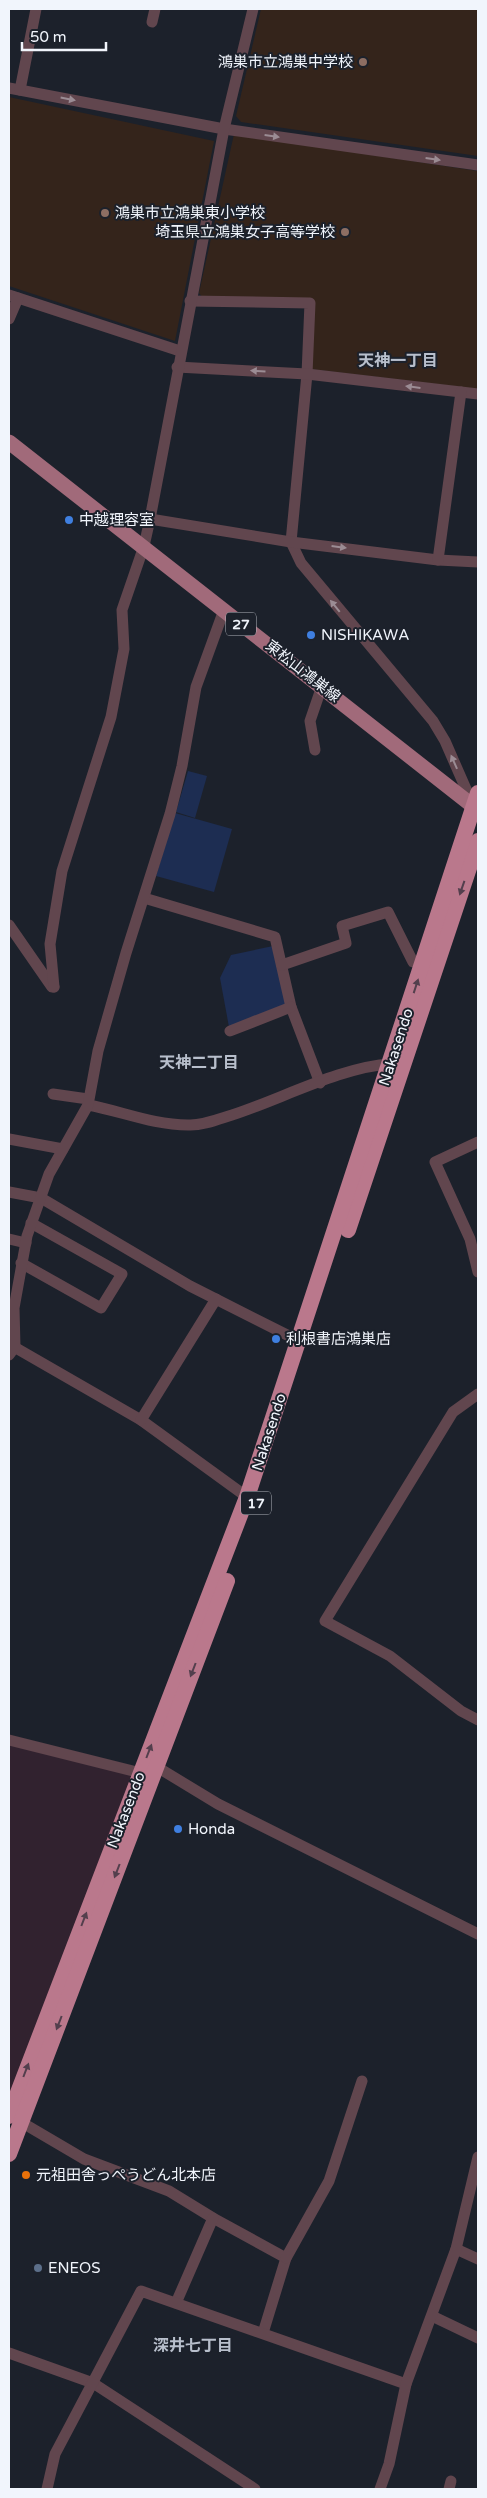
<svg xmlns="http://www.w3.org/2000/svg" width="487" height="2498" font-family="'Varela Round','Noto Sans JP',sans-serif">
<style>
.commercial{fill:#31222f}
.education{fill:#34241b}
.green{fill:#1d2d52}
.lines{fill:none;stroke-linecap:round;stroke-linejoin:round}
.minor{stroke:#61464e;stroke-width:11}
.major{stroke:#a16a7a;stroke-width:15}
.highway{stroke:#ba788c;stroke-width:16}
.oneway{fill:#9b8c94}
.oneway2{fill:#533f4d}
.education-dot{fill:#8d6e63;stroke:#1c212b;stroke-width:2}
.shop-dot{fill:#3f7fe0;stroke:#1c212b;stroke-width:2}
.food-dot{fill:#e8710a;stroke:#1c212b;stroke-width:2}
.service-dot{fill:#5c6f8a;stroke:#1c212b;stroke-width:2}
.labels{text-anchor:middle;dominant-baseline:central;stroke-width:4;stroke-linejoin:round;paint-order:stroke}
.shield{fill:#1c212b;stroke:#b1b5bd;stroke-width:1}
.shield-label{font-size:14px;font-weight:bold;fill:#f1f5fc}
.poi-label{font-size:15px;fill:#f1f5fc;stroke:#1c212b;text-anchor:start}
.street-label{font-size:15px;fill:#f1f5fc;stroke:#1c212b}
.neighbourhood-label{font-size:16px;font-weight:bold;fill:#b8bfcc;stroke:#1c212b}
</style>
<rect width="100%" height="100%" fill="#1c212b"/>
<path class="commercial" d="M 9,1740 L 141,1773 L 9,2103 Z"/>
<g class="education">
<path d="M 261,9 L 478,9 L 478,156 L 241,122 L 236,116 Z"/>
<path d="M 9,97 L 214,141 L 175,341 L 9,286 Z"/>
<path d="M 234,134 L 478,171 L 478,389 L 310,369 L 313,299 L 203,298 L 199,293 Z"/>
</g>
<g class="green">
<path d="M 188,771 L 207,776 L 195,818 L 176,812 Z"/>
<path d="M 175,813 L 232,829 L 214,892 L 156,876 Z"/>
<path d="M 273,946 L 287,1004 L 229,1027 L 220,978 L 231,955 Z"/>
</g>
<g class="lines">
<g class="minor">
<path d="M 152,22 L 155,9"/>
<path d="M 9,88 L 224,129 L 478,165"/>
<path d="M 20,90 L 36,9"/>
<path d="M 9,295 L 180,351"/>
<path d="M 190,301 L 310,303 L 307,374 L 291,542 L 301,563 L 433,721 L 445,741 L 473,805"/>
<path d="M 9,319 L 18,298"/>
<path d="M 177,367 L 307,374 L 478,394"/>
<path d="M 150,519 L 291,542 L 438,560 L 478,562"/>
<path d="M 438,560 L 461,392"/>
<path d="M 315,750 L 310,721 L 322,686"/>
<path d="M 144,898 L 275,937 L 291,1007 L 320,1083"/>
<path d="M 9,925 L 52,987 L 54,987"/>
<path d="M 282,965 L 346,943 L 342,926 L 388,912 L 413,962 L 422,964"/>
<path d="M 54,987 L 50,944 L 62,871 L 111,717 L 124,649 L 122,610 L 144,546 L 150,519 L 224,129 L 253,9"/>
<path d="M 230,1031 L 291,1007"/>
<path d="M 53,1094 L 88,1099"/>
<path d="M 88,1105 C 121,1111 153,1125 188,1125 C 202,1126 219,1119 232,1115 C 279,1100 343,1066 391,1064"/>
<path d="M 9,1139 L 63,1149"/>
<path d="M 478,1142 L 435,1162 L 470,1239 L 478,1272"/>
<path d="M 9,1192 L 41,1198 L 190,1286 L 299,1341"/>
<path d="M 9,1239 L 26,1243"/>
<path d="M 21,1263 L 101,1308 L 122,1274 L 31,1223"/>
<path d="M 9,1344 L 141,1420 L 247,1497"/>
<path d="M 9,1355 L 15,1347 L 14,1308 L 27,1236 L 49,1174 L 88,1105 L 98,1051 L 126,953 L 170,814 L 182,766 L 196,687 L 224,610"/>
<path d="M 478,1394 L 453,1412 L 325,1621 L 390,1656 L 461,1711 L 478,1720"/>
<path d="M 141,1420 L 216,1299"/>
<path d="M 9,1740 L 141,1773"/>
<path d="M 157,1767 L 218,1804 L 478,1934"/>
<path d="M 21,2122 L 84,2159 L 169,2191 L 213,2218 L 286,2258 L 263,2333"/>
<path d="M 456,2249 L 478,2259"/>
<path d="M 286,2258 L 329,2181 L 362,2081"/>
<path d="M 176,2303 L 213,2218"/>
<path d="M 432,2316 L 478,2338"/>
<path d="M 9,2353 L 93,2383 L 255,2489"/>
<path d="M 47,2489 L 55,2454 L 141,2291 L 406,2384"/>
<path d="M 380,2489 L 389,2464 L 406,2384 L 456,2249 L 478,2157"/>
<path d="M 449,2489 L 451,2481"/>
</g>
<path class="major" d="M 9,442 L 478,810"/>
<g class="highway">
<path d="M 348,1230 L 478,841"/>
<path d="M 9,2116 L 247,1497 L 478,793"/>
<path d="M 9,2154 L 227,1581"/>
</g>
</g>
<defs><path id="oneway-solid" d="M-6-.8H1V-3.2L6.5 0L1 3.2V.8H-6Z" transform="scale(1.25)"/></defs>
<g class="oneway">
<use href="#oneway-solid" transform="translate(68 99) rotate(11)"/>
<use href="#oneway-solid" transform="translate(272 136) rotate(8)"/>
<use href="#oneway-solid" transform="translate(433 159) rotate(8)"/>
<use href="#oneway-solid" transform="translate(258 371) rotate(-177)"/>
<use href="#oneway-solid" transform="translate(413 387) rotate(-173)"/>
<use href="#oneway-solid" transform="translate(339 547) rotate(7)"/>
<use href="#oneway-solid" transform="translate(335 606) rotate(-129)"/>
<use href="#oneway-solid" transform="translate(454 762) rotate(-114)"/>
</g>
<g class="oneway2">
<use href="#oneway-solid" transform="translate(462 888) rotate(109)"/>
<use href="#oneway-solid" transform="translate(416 986) rotate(-72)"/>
<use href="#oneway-solid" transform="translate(193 1670) rotate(111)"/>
<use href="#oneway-solid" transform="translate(149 1751) rotate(-69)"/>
<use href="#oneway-solid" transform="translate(117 1871) rotate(111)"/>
<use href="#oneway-solid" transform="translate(84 1919) rotate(-69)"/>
<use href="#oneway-solid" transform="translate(59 2023) rotate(111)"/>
<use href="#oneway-solid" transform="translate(26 2070) rotate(-69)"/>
</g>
<g class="education-dot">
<circle cx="363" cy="62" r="5"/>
<circle cx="105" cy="213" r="5"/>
<circle cx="345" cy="232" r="5"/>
</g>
<g class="shop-dot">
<circle cx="69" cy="520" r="5"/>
<circle cx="311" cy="635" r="5"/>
<circle cx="276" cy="1339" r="5"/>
<circle cx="178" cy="1829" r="5"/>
</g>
<circle class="food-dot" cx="26" cy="2175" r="5"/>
<circle class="service-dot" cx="38" cy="2268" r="5"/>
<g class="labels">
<g class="shield">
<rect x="226" y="612.5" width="30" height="23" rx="4"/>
<rect x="241" y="1491.5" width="30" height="23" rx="4"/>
</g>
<g class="shield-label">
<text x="241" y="624">27</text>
<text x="256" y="1503">17</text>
</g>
<g class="poi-label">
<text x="353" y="62" text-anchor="end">鴻巣市立鴻巣中学校</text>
<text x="115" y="213">鴻巣市立鴻巣東小学校</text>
<text x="335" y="232" text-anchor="end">埼玉県立鴻巣女子高等学校</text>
<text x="79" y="520">中越理容室</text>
<text x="321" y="635">NISHIKAWA</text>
<text x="286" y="1339">利根書店鴻巣店</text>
<text x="188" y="1829">Honda</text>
<text x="36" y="2175">元祖田舎っぺうどん北本店</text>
<text x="48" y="2268">ENEOS</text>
</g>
<g class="street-label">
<text transform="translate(303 671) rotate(38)">東松山鴻巣線</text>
<text transform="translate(396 1047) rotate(-72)">Nakasendo</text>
<text transform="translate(269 1432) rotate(-72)">Nakasendo</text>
<text transform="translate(126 1810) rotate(-69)">Nakasendo</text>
</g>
<g class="neighbourhood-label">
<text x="398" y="361">天神一丁目</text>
<text x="199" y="1063">天神二丁目</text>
<text x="193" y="2346">深井七丁目</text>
</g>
</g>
<rect width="487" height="2498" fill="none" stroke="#f1f5fc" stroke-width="20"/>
<path d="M22 42v8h84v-8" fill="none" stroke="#f1f5fc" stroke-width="2.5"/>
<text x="30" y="42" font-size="15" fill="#f1f5fc" stroke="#1c212b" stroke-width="4" paint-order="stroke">50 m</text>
</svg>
